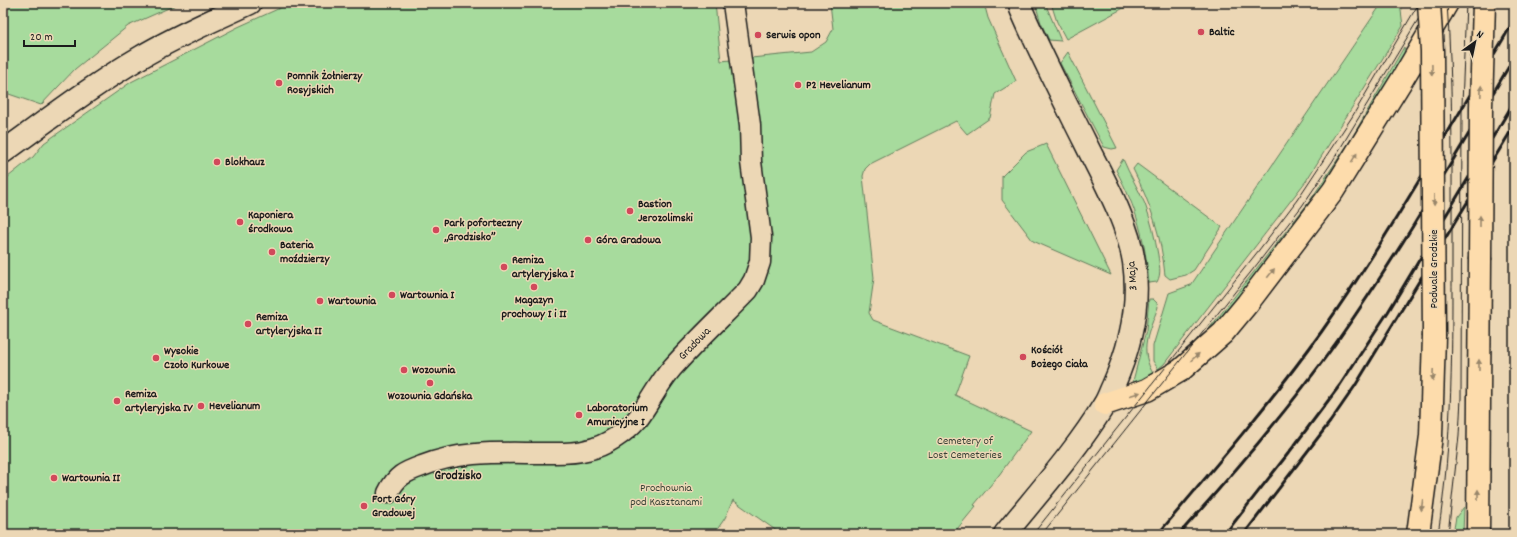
<svg xmlns="http://www.w3.org/2000/svg" width="1517" height="537" font-family="Dekko,sans-serif">
<style>
.green{fill:#a7db9d;stroke:#627c5c}
.lines{fill:none;stroke-linecap:round;stroke-linejoin:round}
.minor-casing{stroke:#1c1c1c;stroke-width:23}
.tertiary-casing{stroke:#1c1c1c;stroke-width:25}
.secondary-casing{stroke:#1c1c1c;stroke-width:25}
.primary-casing{stroke:#1c1c1c;stroke-width:25}
.minor{stroke:#ecd7b5;stroke-width:20}
.tertiary{stroke:#ecd7b5;stroke-width:22}
.secondary{stroke:#ecd7b5;stroke-width:22}
.primary{stroke:#fddcac;stroke-width:22}
.tram{stroke:#1c1c1c;stroke-width:1}
.rail{stroke:#1c1c1c;stroke-width:3}
.primary-bridge-casing{stroke:#1c1c1c;stroke-width:25;stroke-linecap:butt}
.primary-bridge{stroke:#fddcac;stroke-width:22}
.oneway{fill:#98866b}
.poi-dot{fill:#d1495b;stroke:#ecd7b5;stroke-width:1.5}
.labels{text-anchor:middle;dominant-baseline:central;stroke-width:3;stroke-linejoin:round;paint-order:stroke}
.poi-label{font-size:12px;font-weight:bold;fill:#1c1c1c;stroke:#ecd7b5;text-anchor:start}
.street-label{font-size:12px;fill:#1c1c1c;stroke:#ecd7b5}
.park-label{font-size:12px;fill:#384236;stroke:#ecd7b5}
.neighbourhood-label{font-size:13px;font-weight:bold;fill:#1c1c1c;stroke:#ecd7b5}
</style>
<rect width="100%" height="100%" fill="#ecd7b5"/>
<filter id="ink" filterUnits="userSpaceOnUse"><feTurbulence type="fractalNoise" baseFrequency=".025" numOctaves="2"/><feDisplacementMap in="SourceGraphic" scale="8" xChannelSelector="R" yChannelSelector="G"/><feConvolveMatrix kernelMatrix="1 2 1 2 8 2 1 2 1" color-interpolation-filters="sRGB"/></filter>
<g filter="url(#ink)">
<g class="green">
<path d="M 3,3 L 180,3 L 128,26 L 75,69 L 41,105 L 3,92 Z"/>
<path d="M 291,3 L 715,3 L 721,61 L 811,52 L 826,42 L 833,29 L 830,3 L 984,3 L 988,18 L 1016,81 L 995,94 L 990,118 L 967,134 L 956,121 L 870,164 L 865,169 L 863,176 L 874,278 L 869,313 L 873,320 L 969,356 L 955,395 L 1031,431 L 999,475 L 974,505 L 976,506 L 953,534 L 781,534 L 733,500 L 725,518 L 714,534 L 3,534 L 3,181 L 33,157 L 44,143 L 131,82 L 238,27 Z"/>
<path d="M 1035,3 L 1045,3 L 1061,41 L 1049,40 L 1041,23 Z"/>
<path d="M 1051,3 L 1133,3 L 1066,39 L 1057,22 Z"/>
<path d="M 1382,3 L 1400,3 L 1403,26 L 1306,181 L 1164,364 L 1158,369 L 1153,361 L 1153,346 L 1169,293 L 1191,285 Z"/>
<path d="M 1404,47 L 1405,59 L 1327,185 L 1238,301 L 1197,344 L 1309,202 L 1350,141 Z"/>
<path d="M 1068,52 L 1117,148 L 1112,149 L 1104,147 L 1060,63 Z"/>
<path d="M 1046,144 L 1111,275 L 1033,241 L 1002,200 L 1002,176 L 1026,152 Z"/>
<path d="M 1123,159 C 1129,174 1138,188 1145,204 C 1151,220 1155,238 1158,255 C 1159,264 1162,273 1157,282 L 1149,283 C 1145,239 1137,209 1116,170 Z"/>
<path d="M 1137,164 L 1222,227 L 1194,270 L 1186,275 L 1170,279 L 1165,275 C 1161,234 1151,205 1133,169 Z"/>
<path d="M 1149,299 L 1153,299 L 1157,303 L 1158,307 C 1149,333 1138,349 1154,375 L 1136,383 L 1133,381 L 1146,331 Z"/>
<path d="M 1464,507 L 1463,534 L 1453,534 L 1456,517 Z"/>
</g>
<g class="lines">
<g class="minor-casing">
<path id="minor" d="M 388,493 C 396,476 405,472 422,466 C 461,450 502,453 542,453 C 557,453 573,454 587,450 C 606,446 625,433 638,418 C 650,402 659,383 672,368 C 696,341 723,316 748,290 L 754,280 L 760,262 L 761,237 L 751,162 L 750,125 L 733,3"/>
</g>
<g class="tertiary-casing">
<path id="tertiary" d="M 3,152 C 49,119 93,85 141,57 C 176,36 214,20 250,3"/>
</g>
<g class="secondary-casing">
<path id="secondary" d="M 1005,534 C 1039,492 1076,451 1104,405 C 1108,399 1110,392 1113,386 C 1130,348 1140,304 1134,262 C 1127,219 1103,179 1084,140 C 1062,96 1040,53 1021,9 L 1020,3"/>
</g>
<g class="primary-casing">
<g id="primary">
<path d="M 1105,404 L 1147,390 L 1181,370 L 1223,333 L 1247,304 L 1333,191 L 1403,78 L 1447,3"/>
<path d="M 1418,534 L 1431,436 L 1434,336"/>
<path d="M 1478,534 L 1480,260"/>
</g>
</g>
<use href="#minor" class="minor"/>
<use href="#tertiary" class="tertiary"/>
<use href="#secondary" class="secondary"/>
<use href="#primary" class="primary"/>
<g class="tram">
<path d="M 1033,534 L 1259,250 L 1297,200 L 1352,117 L 1419,3"/>
<path d="M 1042,534 L 1258,263 L 1302,206 L 1332,162 L 1428,3"/>
<path d="M 1438,534 C 1453,440 1452,345 1452,251 C 1452,168 1453,86 1447,3"/>
<path d="M 1448,534 L 1459,436 L 1461,398 L 1462,105 L 1466,3"/>
</g>
<g class="rail">
<path d="M 1158,534 C 1214,468 1271,402 1322,331 C 1392,232 1451,125 1514,21"/>
<path d="M 1179,534 C 1235,472 1290,408 1338,340 C 1402,249 1457,153 1514,58"/>
<path d="M 1225,534 L 1294,446 L 1340,385 L 1388,312 L 1514,102"/>
<path d="M 1244,534 L 1330,422 L 1355,386 L 1514,126"/>
</g>
<g class="primary-bridge-casing">
<g id="primary-bridge">
<path d="M 1429,3 L 1432,51 L 1434,336"/>
<path d="M 1480,260 L 1481,107 L 1484,3"/>
</g>
</g>
<use href="#primary-bridge" class="primary-bridge"/>
</g>
<defs><path id="oneway-solid" d="M-6-.8H1V-3.2L6.5 0L1 3.2V.8H-6Z"/></defs>
<g class="oneway">
<use href="#oneway-solid" transform="translate(1432 70) rotate(89)"/>
<use href="#oneway-solid" transform="translate(1481 91) rotate(-88)"/>
<use href="#oneway-solid" transform="translate(1354 158) rotate(-58)"/>
<use href="#oneway-solid" transform="translate(1434 200) rotate(89)"/>
<use href="#oneway-solid" transform="translate(1480 221) rotate(-90)"/>
<use href="#oneway-solid" transform="translate(1271 273) rotate(-52)"/>
<use href="#oneway-solid" transform="translate(1195 357) rotate(-42)"/>
<use href="#oneway-solid" transform="translate(1479 365) rotate(-90)"/>
<use href="#oneway-solid" transform="translate(1433 375) rotate(92)"/>
<use href="#oneway-solid" transform="translate(1135 394) rotate(-18)"/>
<use href="#oneway-solid" transform="translate(1478 495) rotate(-90)"/>
<use href="#oneway-solid" transform="translate(1422 505) rotate(97)"/>
</g>
</g>
<g class="poi-dot">
<circle cx="1201" cy="32" r="4"/>
<circle cx="758" cy="35" r="4"/>
<circle cx="279" cy="83" r="4"/>
<circle cx="798" cy="85" r="4"/>
<circle cx="217" cy="162" r="4"/>
<circle cx="630" cy="211" r="4"/>
<circle cx="240" cy="222" r="4"/>
<circle cx="436" cy="230" r="4"/>
<circle cx="588" cy="240" r="4"/>
<circle cx="272" cy="252" r="4"/>
<circle cx="504" cy="267" r="4"/>
<circle cx="534" cy="287" r="4"/>
<circle cx="392" cy="295" r="4"/>
<circle cx="320" cy="301" r="4"/>
<circle cx="248" cy="324" r="4"/>
<circle cx="1023" cy="357" r="4"/>
<circle cx="156" cy="358" r="4"/>
<circle cx="404" cy="370" r="4"/>
<circle cx="430" cy="383" r="4"/>
<circle cx="117" cy="401" r="4"/>
<circle cx="201" cy="406" r="4"/>
<circle cx="579" cy="415" r="4"/>
<circle cx="54" cy="478" r="4"/>
<circle cx="364" cy="506" r="4"/>
</g>
<g class="labels">
<g class="poi-label">
<text x="1209" y="32">Baltic</text>
<text x="766" y="35">Serwis opon</text>
<text x="287" y="76">Pomnik Żołnierzy<tspan x="287" dy="14">Rosyjskich</tspan></text>
<text x="806" y="85">P2 Hevelianum</text>
<text x="225" y="162">Blokhauz</text>
<text x="638" y="204">Bastion<tspan x="638" dy="14">Jerozolimski</tspan></text>
<text x="248" y="215">Kaponiera<tspan x="248" dy="14">środkowa</tspan></text>
<text x="444" y="223">Park poforteczny<tspan x="444" dy="14">„Grodzisko”</tspan></text>
<text x="596" y="240">Góra Gradowa</text>
<text x="280" y="245">Bateria<tspan x="280" dy="14">moździerzy</tspan></text>
<text x="512" y="260">Remiza<tspan x="512" dy="14">artyleryjska I</tspan></text>
<text x="400" y="295">Wartownia I</text>
<text x="534" y="300" text-anchor="middle">Magazyn<tspan x="534" dy="14">prochowy I i II</tspan></text>
<text x="328" y="301">Wartownia</text>
<text x="256" y="317">Remiza<tspan x="256" dy="14">artyleryjska II</tspan></text>
<text x="1031" y="350">Kościół<tspan x="1031" dy="14">Bożego Ciała</tspan></text>
<text x="164" y="351">Wysokie<tspan x="164" dy="14">Czoło Kurkowe</tspan></text>
<text x="412" y="370">Wozownia</text>
<text x="125" y="394">Remiza<tspan x="125" dy="14">artyleryjska IV</tspan></text>
<text x="430" y="396" text-anchor="middle">Wozownia Gdańska</text>
<text x="209" y="406">Hevelianum</text>
<text x="587" y="408">Laboratorium<tspan x="587" dy="14">Amunicyjne I</tspan></text>
<text x="62" y="478">Wartownia II</text>
<text x="372" y="499">Fort Góry<tspan x="372" dy="14">Gradowej</tspan></text>
</g>
<g class="street-label">
<text transform="translate(1434 269) rotate(-90)">Podwale Grodzkie</text>
<text transform="translate(1133 276) rotate(-94)">3 Maja</text>
<text transform="translate(695 344) rotate(-46)">Gradowa</text>
</g>
<g class="park-label">
<text x="965" y="441">Cemetery of<tspan x="965" dy="14">Lost Cemeteries</tspan></text>
<text x="666" y="488">Prochownia<tspan x="666" dy="14">pod Kasztanami</tspan></text>
</g>
<g class="neighbourhood-label">
<text x="458" y="476">Grodzisko</text>
</g>
</g>
<rect width="1517" height="537" fill="none" stroke="#ecd7b5" stroke-width="16"/>
<rect x="8" y="8" width="1501" height="521" fill="none" stroke="#1c1c1c" stroke-width="1.5" filter="url(#ink)"/>
<g transform="translate(1475 42) rotate(33)" stroke="#ecd7b5" stroke-width="3" paint-order="stroke">
<path d="M0-3L7 15L0 10L-7 15Z" fill="#1c1c1c"/>
<text y="-6" font-size="11" font-weight="bold" text-anchor="middle" fill="#1c1c1c">N</text>
</g>
<path d="M24 40v6h51v-6" fill="none" stroke="#1c1c1c" stroke-width="2"/>
<text x="30" y="40" font-size="12" fill="#1c1c1c" stroke="#ecd7b5" stroke-width="3" paint-order="stroke">20 m</text>
</svg>
